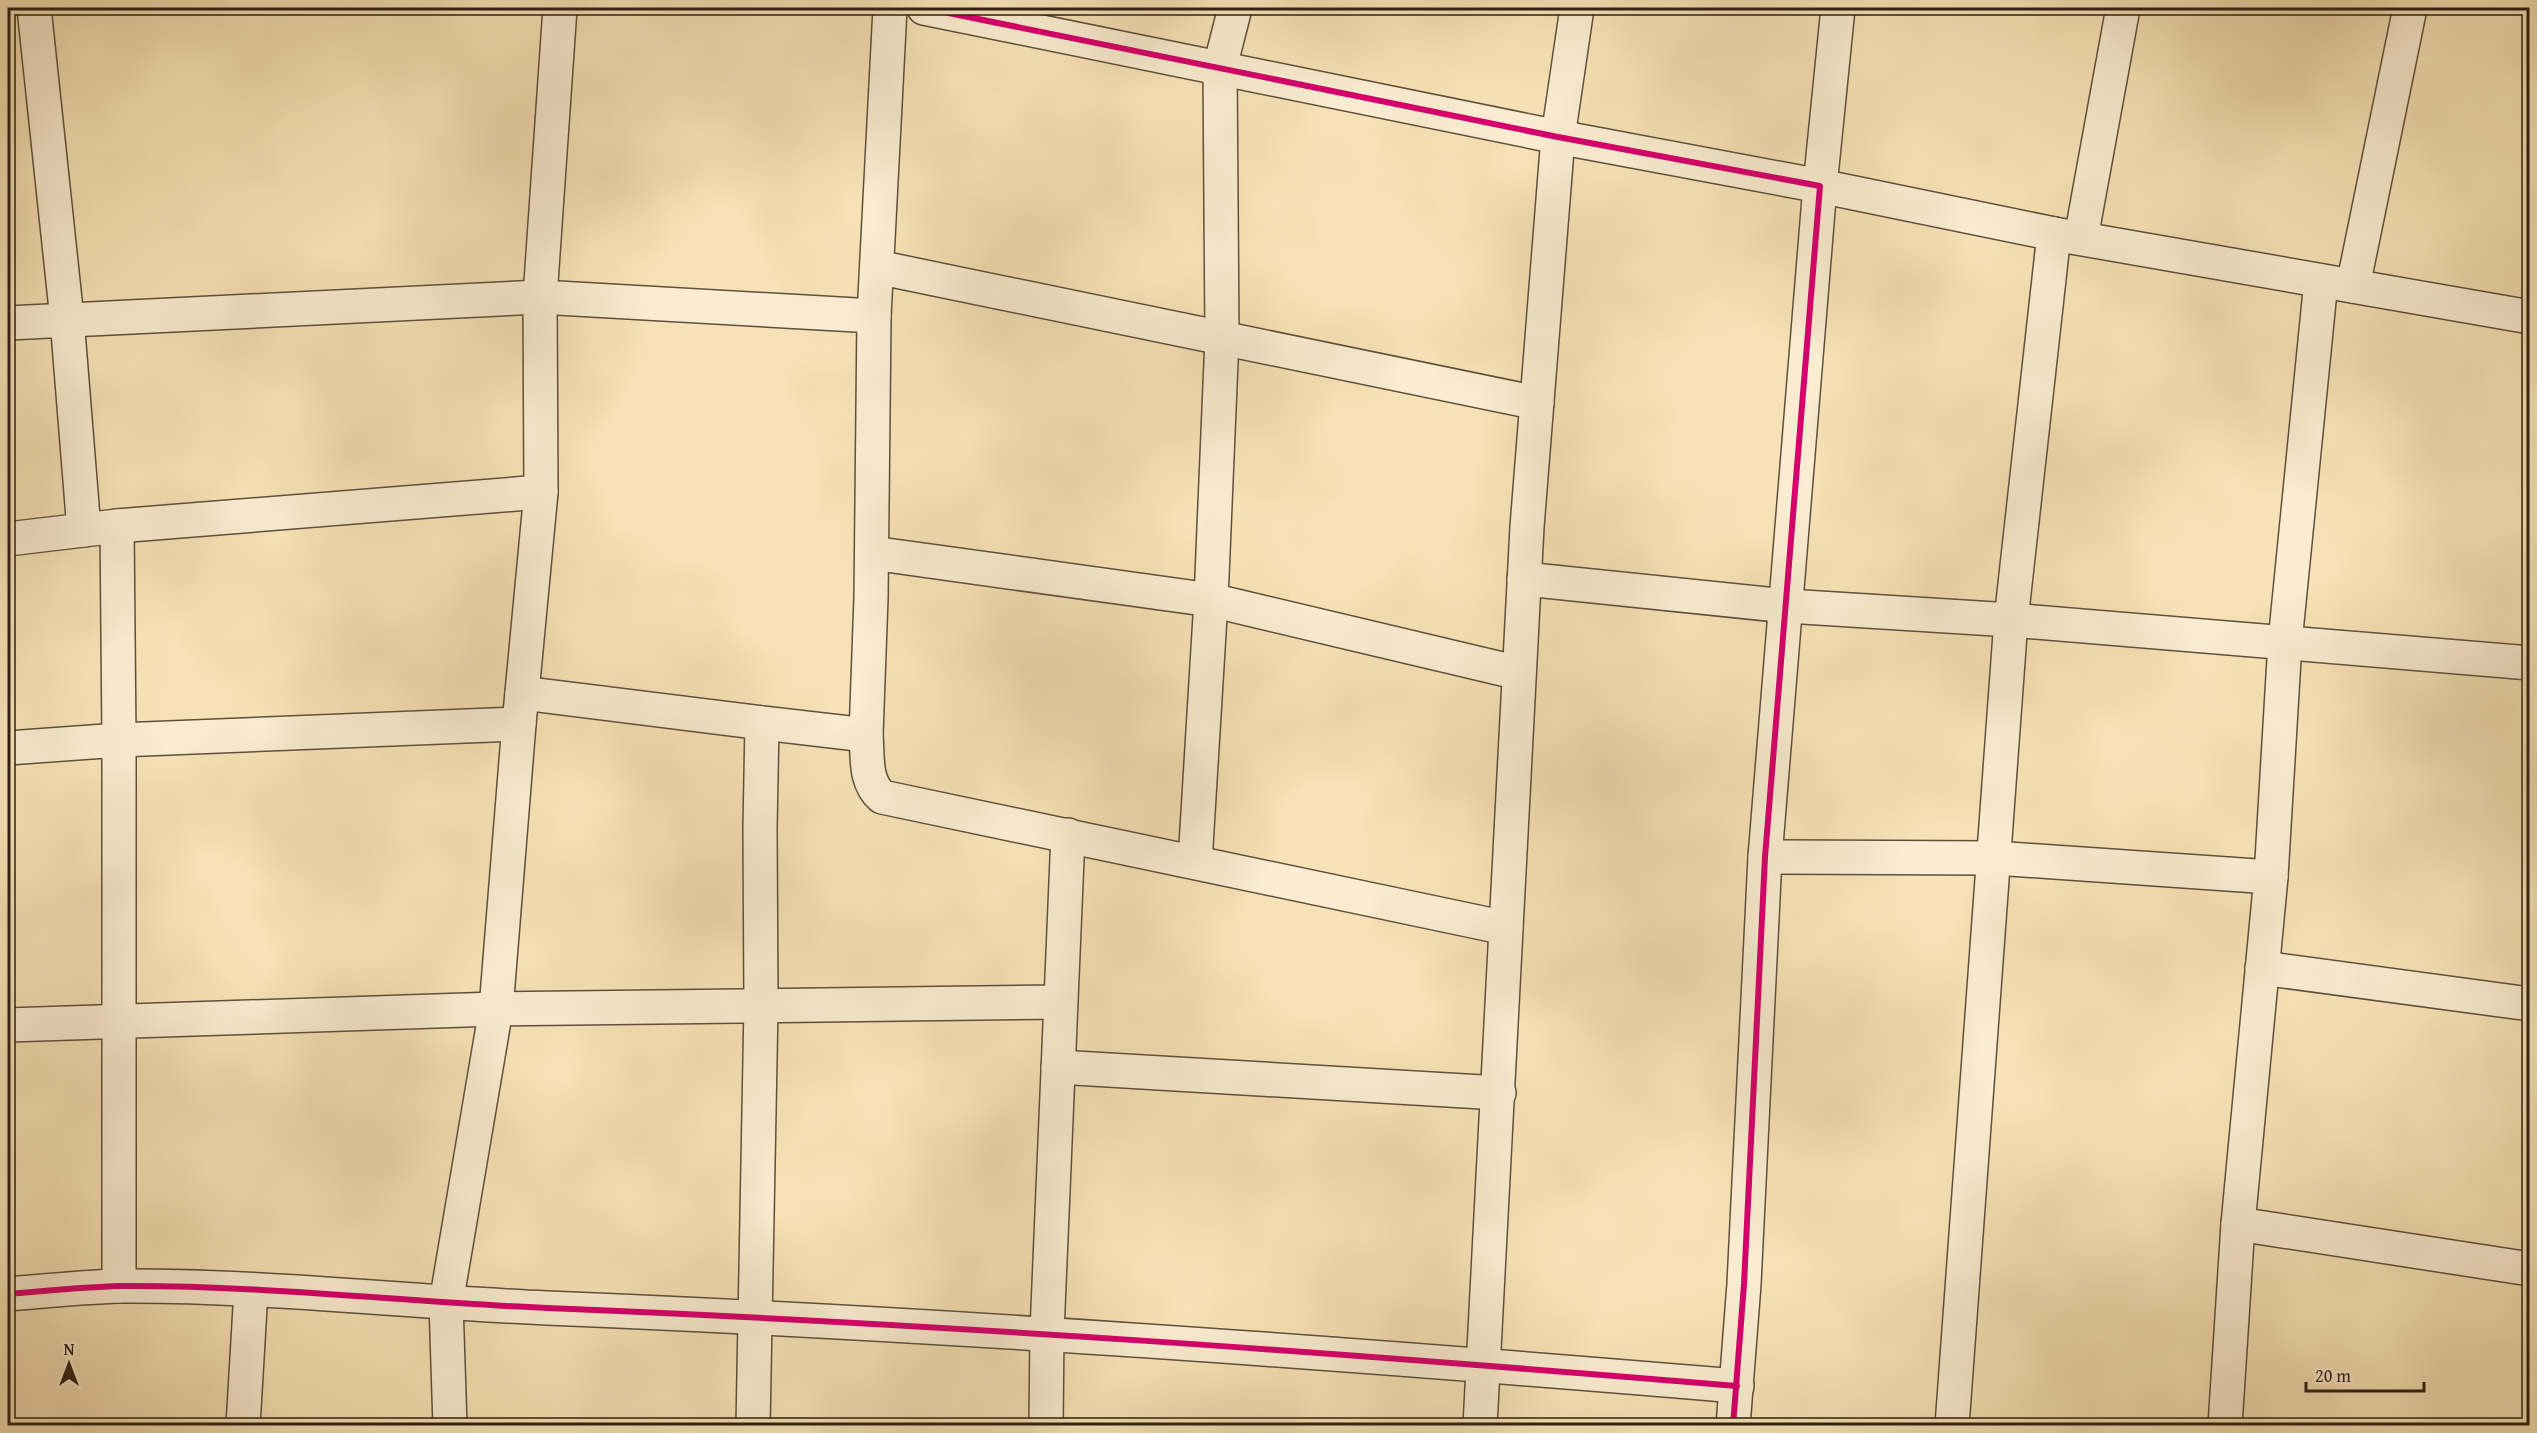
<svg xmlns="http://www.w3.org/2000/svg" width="2537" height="1433" font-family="'Gentium Book Plus',serif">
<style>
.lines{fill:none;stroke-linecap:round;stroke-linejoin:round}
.minor-casing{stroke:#5f503c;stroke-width:36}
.minor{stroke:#f9ecd0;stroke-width:33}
.cycleway-casing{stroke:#f9ecd0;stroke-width:10}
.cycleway{stroke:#d6006c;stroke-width:6}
</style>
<rect width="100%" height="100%" fill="#f6e2b6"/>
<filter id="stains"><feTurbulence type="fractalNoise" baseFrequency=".00333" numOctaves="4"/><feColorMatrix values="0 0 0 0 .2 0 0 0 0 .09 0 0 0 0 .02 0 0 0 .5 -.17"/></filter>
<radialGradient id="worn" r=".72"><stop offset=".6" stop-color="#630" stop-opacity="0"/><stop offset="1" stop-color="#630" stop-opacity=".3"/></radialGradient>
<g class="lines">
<g class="minor-casing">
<g id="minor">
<path d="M 34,8 L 67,319 L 84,530"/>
<path d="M 924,8 L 1558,137 L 1820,186 L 1765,857 L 1744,1284 L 1733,1426"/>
<path d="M 1838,8 L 1820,186 L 2054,234 L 2530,317"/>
<path d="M 2081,238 L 2123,8"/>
<path d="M 877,267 L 1537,403"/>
<path d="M 2353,286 L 2410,8"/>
<path d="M 8,323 L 540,297 L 874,316"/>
<path d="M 117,526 L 119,740 L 119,1286"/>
<path d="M 8,539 L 117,526 L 541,492"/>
<path d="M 872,553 L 1211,600 L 1519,673"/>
<path d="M 1524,579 L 1787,606 L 2011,620 L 2530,663"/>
<path d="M 522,693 L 762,723"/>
<path d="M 866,735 C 868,757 864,781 882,797 L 1506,928"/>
<path d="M 8,748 L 119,740 L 519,724"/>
<path d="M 1765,857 L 1995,858 L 2271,877 L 2238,1224"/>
<path d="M 1195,862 L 1211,600 L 1222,338 L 1220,67 L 1235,8"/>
<path d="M 2271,877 L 2285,642 L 2321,281"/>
<path d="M 2262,968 L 2530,1004"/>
<path d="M 8,1025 L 496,1009 L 1060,1002"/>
<path d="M 1058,1067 L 1499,1093"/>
<path d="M 8,1294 C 45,1291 83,1287 120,1286 C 262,1285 405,1302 547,1308 C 944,1324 1341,1353 1737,1386"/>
<path d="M 243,1426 L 251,1290"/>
<path d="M 450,1426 L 446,1303 L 496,1009 L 519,724 L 541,492 L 540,297 L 560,8"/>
<path d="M 753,1426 L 761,1006 L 760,829 L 762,723 L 866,735 L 871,598 L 874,316 L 890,8"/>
<path d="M 1046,1426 L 1047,1332 L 1068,835"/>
<path d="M 1480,1426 L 1527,527 L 1558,137 L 1577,8"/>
<path d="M 1952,1426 L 2011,620 L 2054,234"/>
<path d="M 2225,1426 L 2238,1224 L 2530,1269"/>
</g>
</g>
<use href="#minor" class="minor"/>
<g class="cycleway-casing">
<g id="cycleway">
<path d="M 924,8 L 1558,137 L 1820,186 L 1765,857 L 1744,1284 L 1733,1426"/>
<path d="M 8,1294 C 45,1291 83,1287 120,1286 C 262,1285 405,1302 547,1308 C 944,1324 1341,1353 1737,1386"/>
</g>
</g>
<use href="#cycleway" class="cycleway"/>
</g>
<rect width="2537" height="1433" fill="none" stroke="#f6e2b6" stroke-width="30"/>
<rect x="9" y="9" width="2519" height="1415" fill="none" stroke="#2d1f13" stroke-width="3"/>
<rect x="15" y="15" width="2507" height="1403" fill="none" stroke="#2d1f13" stroke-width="1.5"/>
<g transform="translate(69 1364)" stroke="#f9ecd0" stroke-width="4.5" paint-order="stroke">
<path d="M0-4.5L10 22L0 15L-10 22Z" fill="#2d1f13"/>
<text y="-9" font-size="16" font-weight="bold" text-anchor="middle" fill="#2d1f13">N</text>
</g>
<path d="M2306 1382v9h118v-9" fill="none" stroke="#2d1f13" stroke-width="3"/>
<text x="2315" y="1382" font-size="18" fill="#2d1f13" stroke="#f9ecd0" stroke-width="4.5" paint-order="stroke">20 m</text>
<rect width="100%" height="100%" filter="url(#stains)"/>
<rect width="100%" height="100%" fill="url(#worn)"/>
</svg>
